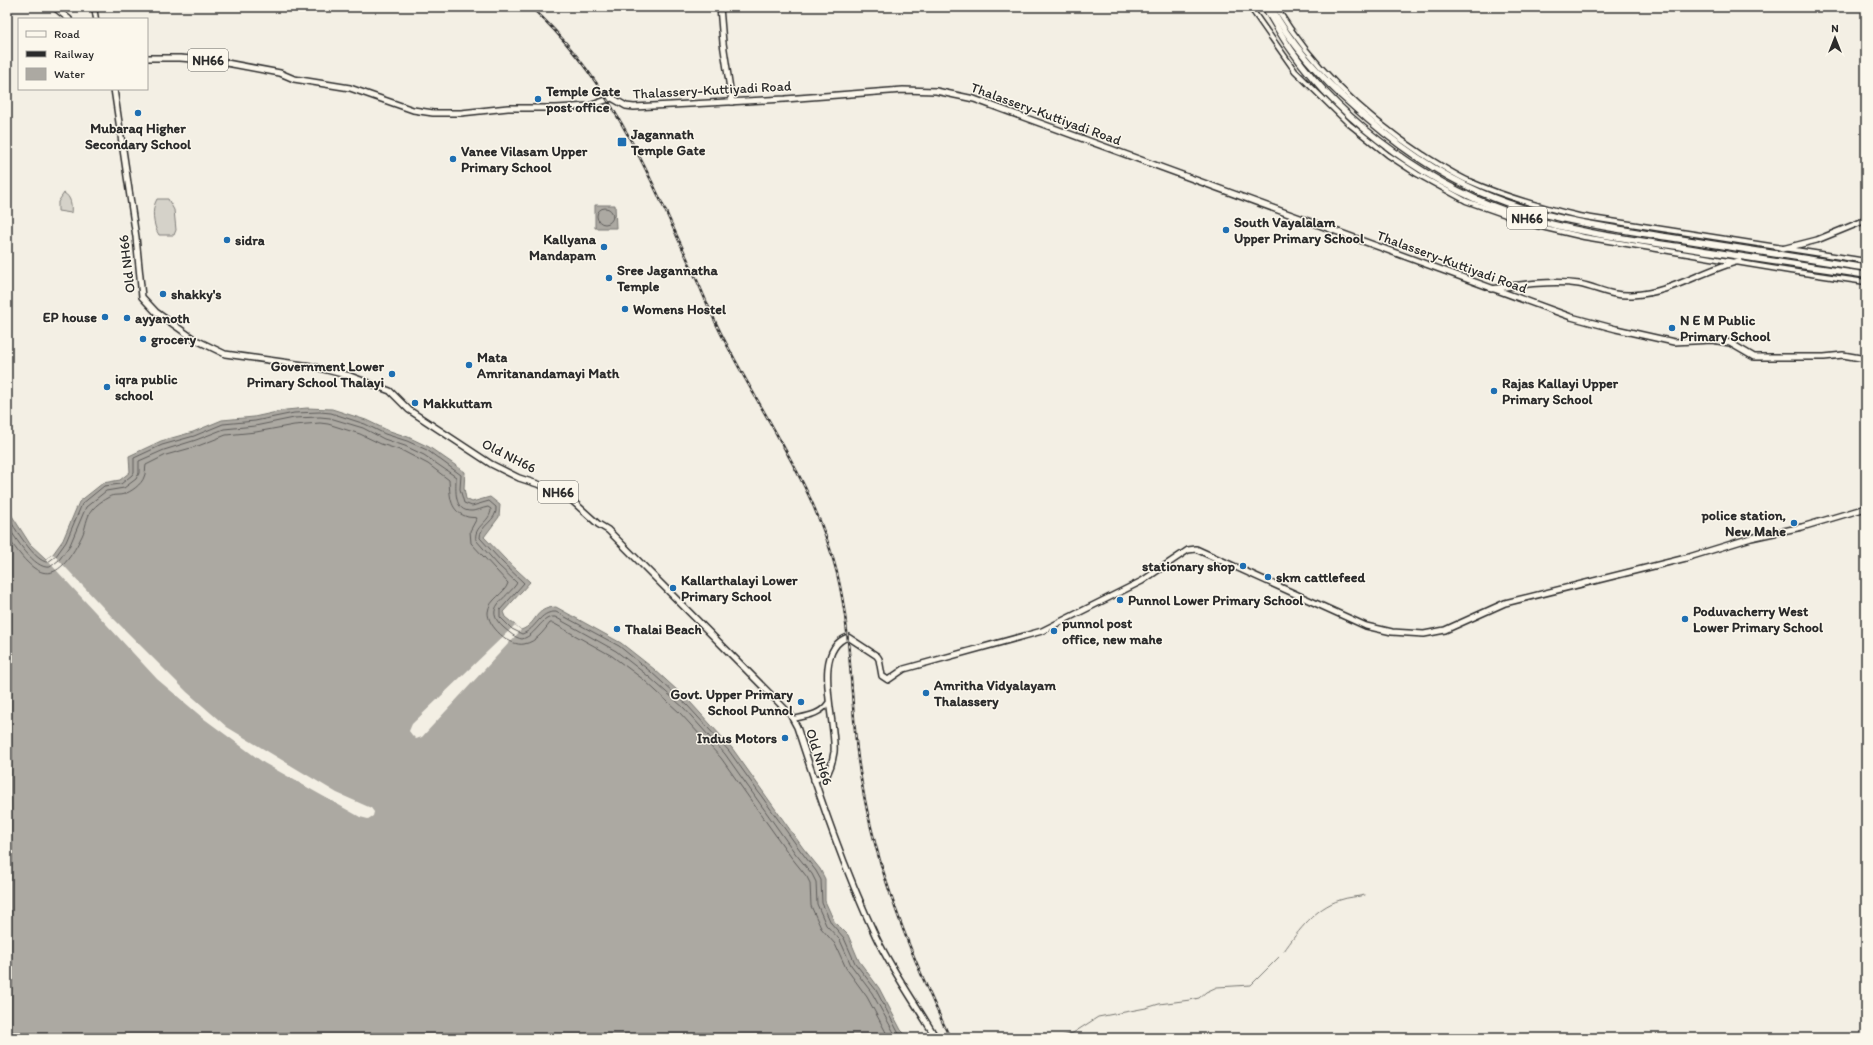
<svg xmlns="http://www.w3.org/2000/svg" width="1873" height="1045" font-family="Itim,sans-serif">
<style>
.green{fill:#d5d2c9;stroke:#807e7a}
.water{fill:#aca9a2;stroke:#787772}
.pier{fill:#f3efe4}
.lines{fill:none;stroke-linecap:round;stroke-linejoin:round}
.shore{stroke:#5f5d5b;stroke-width:1}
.stream{stroke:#787772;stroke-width:1}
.major-tunnel{stroke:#cbc8bf;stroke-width:5;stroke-dasharray:5 2.5;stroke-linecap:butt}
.minor-casing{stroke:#2b2b2b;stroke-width:7}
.major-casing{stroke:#2b2b2b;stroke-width:8}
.highway-casing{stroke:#2b2b2b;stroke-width:8}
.minor{stroke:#fbf7ec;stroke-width:4}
.major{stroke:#fbf7ec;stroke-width:5}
.highway{stroke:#fbf7ec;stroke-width:5.5}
.rail-casing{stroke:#2b2b2b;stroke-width:2.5}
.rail{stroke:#fbf7ec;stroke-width:1;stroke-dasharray:3;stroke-linecap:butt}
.poi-dot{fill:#1f6fb2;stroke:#fbf7ec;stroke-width:1.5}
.labels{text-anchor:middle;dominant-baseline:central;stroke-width:3;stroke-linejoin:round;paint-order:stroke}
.shield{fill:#fbf7ec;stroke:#696865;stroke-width:1}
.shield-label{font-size:13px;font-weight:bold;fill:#2b2b2b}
.street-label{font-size:14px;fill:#2b2b2b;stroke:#fbf7ec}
.poi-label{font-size:14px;font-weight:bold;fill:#2b2b2b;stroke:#fbf7ec;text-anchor:start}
</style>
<rect width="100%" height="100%" fill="#f3efe4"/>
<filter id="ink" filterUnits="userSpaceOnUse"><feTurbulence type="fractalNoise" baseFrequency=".025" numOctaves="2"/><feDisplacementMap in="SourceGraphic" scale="8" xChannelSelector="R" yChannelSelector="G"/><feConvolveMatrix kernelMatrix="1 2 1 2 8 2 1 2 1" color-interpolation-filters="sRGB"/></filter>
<g filter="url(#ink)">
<g class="green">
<path d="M 64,193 C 71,197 72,205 71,213 L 58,211 L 58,202 Z"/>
<path d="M 157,199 L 168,199 L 174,210 L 176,230 L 174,235 L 159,235 C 153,226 151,209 157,199 Z"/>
</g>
<g class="water">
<path d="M 595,205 L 615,205 L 616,228 L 595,228 Z"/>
<path d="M 307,408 L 332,409 L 366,420 L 387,430 L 408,437 L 429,447 L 465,472 L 464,488 L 466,499 L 472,502 L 490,497 L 500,505 L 499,517 L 484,537 L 505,559 L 530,582 L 503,612 L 505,617 L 521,630 C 538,624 533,608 556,607 L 621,643 L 654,669 L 690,702 L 732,748 L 803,848 L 820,869 L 825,879 L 825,901 L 834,921 L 848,935 L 859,961 L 879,988 L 901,1030 L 909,1038 L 7,1038 L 7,508 L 30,544 L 46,559 L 53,554 L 63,540 L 79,502 L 103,483 L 120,480 L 130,472 L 129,456 L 161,441 L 193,432 L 222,420 L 254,417 L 286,410 Z"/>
</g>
<g class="pier">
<path d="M 53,554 L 113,618 L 187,692 L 227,727 L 337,793 L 371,808 L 374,812 L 373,816 L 368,819 L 360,817 L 264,763 L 203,718 L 157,679 L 46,559 Z"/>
<path d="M 515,625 L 521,630 L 422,737 L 416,739 L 412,735 L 409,731 L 412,724 Z"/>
</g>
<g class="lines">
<g class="shore">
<circle cx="605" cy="216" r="8"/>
<path d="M 7,516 C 14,526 35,563 48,562 L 56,556 L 66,542 L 82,504 L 104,486 L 121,484 L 132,475 L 134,472 L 134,458 L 162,445 L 194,436 L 223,424 L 255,421 L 294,413 L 320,412 L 331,413 L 365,424 L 385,434 L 407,441 L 427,450 L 461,475 L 460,489 L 464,503 L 472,506 L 489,501 L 496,507 C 498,521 479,525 480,538 L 502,562 L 524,583 L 500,610 L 500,617 L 512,629 L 522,634 C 537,629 539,611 556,612 L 619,646 L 651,672 L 687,705 L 729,751 L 800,850 L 816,871 L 821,880 L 822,903 L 831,923 L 844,938 L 855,963 L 876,990 L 898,1032 L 903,1038"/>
<path d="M 7,525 C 15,537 34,570 50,567 L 59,560 L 70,545 L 86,507 L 106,491 L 124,488 L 136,479 L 139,473 L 139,461 L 164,450 L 196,440 L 224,429 L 255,426 L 294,418 L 320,417 L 330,418 L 363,428 L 384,439 L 405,446 L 424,455 L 456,477 C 456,489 453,512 472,511 C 477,511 482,508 488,507 L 491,509 C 491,522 473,526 476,540 L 498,565 L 517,583 C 507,599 481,608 504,628 C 509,632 515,638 522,639 C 537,635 541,616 555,617 L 616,651 L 648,676 L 684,708 L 725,754 L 795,853 L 812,874 L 816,882 L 817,904 L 826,925 L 840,940 L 851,965 L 872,993 L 897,1038"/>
<path d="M 7,536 C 36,580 55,590 82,536 C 86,528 86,517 92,510 C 96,505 103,500 109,497 C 113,494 119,496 124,494 C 131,492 142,484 144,477 C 146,473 145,469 146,465 L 166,455 L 198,446 L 226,435 L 256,432 L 294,425 L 320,423 L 328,424 L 360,434 L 381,444 L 403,451 L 428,464 L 449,480 C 450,494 449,510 465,516 C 469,518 473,517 477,518 L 470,531 L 471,543 L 508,583 C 505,594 489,599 488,612 C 487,626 510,647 524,644 C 536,642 543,632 550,623 L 553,623 L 612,656 L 644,680 L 680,713 L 721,758 L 791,857 L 807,877 L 810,883 L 811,906 L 821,928 L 835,944 L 846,968 L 867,997 L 889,1038"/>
</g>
<g class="stream">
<path d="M 1284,951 C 1299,930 1315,908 1340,900 C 1348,897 1357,897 1365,895"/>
<path d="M 1057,1038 L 1073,1033 L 1098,1017 L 1146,1008 L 1159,1004 L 1190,1000 L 1199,998 L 1206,992 L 1217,987 L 1251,985 L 1280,956"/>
</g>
<path class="major-tunnel" d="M 1739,261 L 1782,249"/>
<g class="minor-casing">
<g id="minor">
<path d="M 94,7 L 96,19"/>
<path d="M 1250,7 L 1295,71 L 1349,124 L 1388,155 L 1417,174 L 1466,201 L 1537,226 L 1584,237 L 1790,271 L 1866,282"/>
<path d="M 1276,7 C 1313,67 1363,115 1422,154 C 1437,163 1453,174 1469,181 C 1505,197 1541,207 1579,216 L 1866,261"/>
<path d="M 793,719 C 806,716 820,715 828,703"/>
</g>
</g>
<g class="major-casing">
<g id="major">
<path d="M 54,7 L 69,19"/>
<path d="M 720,7 L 723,43 L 732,102"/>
<path d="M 147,58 L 180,58 L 216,61 L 280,73 L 294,79 L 350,88 L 413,110 L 433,113 L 461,113 L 508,108 L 556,108 L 589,106 L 612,98 L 626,106 L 634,107 L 785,99 L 903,90 L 936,91 L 974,99 L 1571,317 L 1616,329 L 1674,342 L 1712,340 L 1730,343 L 1754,357 L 1824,357 L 1843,355 L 1866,359"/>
<path d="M 114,89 L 136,237 L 142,297 L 156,312 L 194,339 L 225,354 L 311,366 L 350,376 L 390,391 L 409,410 L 491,464 L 519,478 L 550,488 L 568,497 L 598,524 L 608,530 L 790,714 L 797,727 C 820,798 844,869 876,937 C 893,972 916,1004 936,1038"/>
<path d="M 1782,249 L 1817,240 L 1866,220"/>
<path d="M 1491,289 C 1519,285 1551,280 1579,284 C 1599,288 1609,296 1632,295 C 1672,293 1703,270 1739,261"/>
<path d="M 814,780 L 827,775 C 830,769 833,759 834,752 C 837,723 810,650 848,637 L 877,656 L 879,659 L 882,676 L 888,680 L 904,669 L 1042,631 L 1142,581 L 1188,550 L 1196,549 L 1366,626 L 1392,632 L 1424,634 L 1445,630 L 1505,603 L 1686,558 L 1751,538 L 1802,527 L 1866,508"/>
</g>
</g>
<g class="highway-casing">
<g id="highway">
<path d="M 1265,7 C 1274,22 1282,37 1292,51 C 1343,124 1436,191 1522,216 C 1574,232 1628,239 1681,247 C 1743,257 1804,266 1866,275"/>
<path d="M 1271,7 C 1289,42 1323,80 1353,106 C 1392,142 1434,172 1482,193 C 1541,219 1605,227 1667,237 C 1734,248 1800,258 1866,268"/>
</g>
</g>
<use href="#minor" class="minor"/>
<use href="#major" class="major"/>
<use href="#highway" class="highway"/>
<g class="rail-casing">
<path id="rail" d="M 531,7 C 614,82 654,187 700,287 C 708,306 716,325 726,343 C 765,419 816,489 837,573 C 852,634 850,697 858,759 C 871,857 908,949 950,1038"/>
</g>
<use href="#rail" class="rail"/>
</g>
</g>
<g class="poi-dot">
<circle cx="538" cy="99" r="4"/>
<circle cx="138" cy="113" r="4"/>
<rect x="617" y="137" width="10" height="10" rx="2"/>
<circle cx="453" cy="159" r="4"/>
<circle cx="1226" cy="230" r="4"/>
<circle cx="227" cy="240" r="4"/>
<circle cx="604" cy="247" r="4"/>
<circle cx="609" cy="278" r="4"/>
<circle cx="163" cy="294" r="4"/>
<circle cx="625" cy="309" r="4"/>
<circle cx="105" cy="317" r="4"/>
<circle cx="127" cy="318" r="4"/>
<circle cx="1672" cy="328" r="4"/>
<circle cx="143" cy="339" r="4"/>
<circle cx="469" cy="365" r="4"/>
<circle cx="392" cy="374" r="4"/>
<circle cx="107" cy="387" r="4"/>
<circle cx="1494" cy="391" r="4"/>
<circle cx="415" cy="403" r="4"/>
<circle cx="1794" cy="523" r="4"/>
<circle cx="1243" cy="566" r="4"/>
<circle cx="1268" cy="577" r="4"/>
<circle cx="673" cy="588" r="4"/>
<circle cx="1120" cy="600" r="4"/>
<circle cx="1685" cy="619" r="4"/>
<circle cx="617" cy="629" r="4"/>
<circle cx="1054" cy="631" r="4"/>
<circle cx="926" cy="693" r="4"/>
<circle cx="801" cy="702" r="4"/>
<circle cx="785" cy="738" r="4"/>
</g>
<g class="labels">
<g class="shield">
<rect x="188" y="49" width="40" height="22" rx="3"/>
<rect x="1507" y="207" width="40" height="22" rx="3"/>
<rect x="538" y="481" width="40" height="22" rx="3"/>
</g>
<g class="shield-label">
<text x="208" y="60">NH66</text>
<text x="1527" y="218">NH66</text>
<text x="558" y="492">NH66</text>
</g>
<g class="street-label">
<text transform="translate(712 90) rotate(-3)">Thalassery-Kuttiyadi Road</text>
<text transform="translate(1046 114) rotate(20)">Thalassery-Kuttiyadi Road</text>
<text transform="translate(1452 262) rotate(20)">Thalassery-Kuttiyadi Road</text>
<text transform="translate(127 264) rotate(-97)">Old NH66</text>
<text transform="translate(509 456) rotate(27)">Old NH66</text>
<text transform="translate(819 757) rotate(72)">Old NH66</text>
</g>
<g class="poi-label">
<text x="546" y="91">Temple Gate<tspan x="546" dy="16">post office</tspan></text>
<text x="138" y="128" text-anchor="middle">Mubaraq Higher<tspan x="138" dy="16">Secondary School</tspan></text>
<text x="631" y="134">Jagannath<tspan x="631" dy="16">Temple Gate</tspan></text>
<text x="461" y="151">Vanee Vilasam Upper<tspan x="461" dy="16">Primary School</tspan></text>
<text x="1234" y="222">South Vayalalam<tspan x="1234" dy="16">Upper Primary School</tspan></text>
<text x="596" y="239" text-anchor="end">Kallyana<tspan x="596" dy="16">Mandapam</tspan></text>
<text x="235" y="240">sidra</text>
<text x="617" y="270">Sree Jagannatha<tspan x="617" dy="16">Temple</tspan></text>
<text x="171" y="294">shakky's</text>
<text x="633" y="309">Womens Hostel</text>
<text x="97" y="317" text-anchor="end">EP house</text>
<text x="135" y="318">ayyanoth</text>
<text x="1680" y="320">N E M Public<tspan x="1680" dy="16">Primary School</tspan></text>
<text x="151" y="339">grocery</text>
<text x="477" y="357">Mata<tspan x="477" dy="16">Amritanandamayi Math</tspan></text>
<text x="384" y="366" text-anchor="end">Government Lower<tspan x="384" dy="16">Primary School Thalayi</tspan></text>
<text x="115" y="379">iqra public<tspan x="115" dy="16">school</tspan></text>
<text x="1502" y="383">Rajas Kallayi Upper<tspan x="1502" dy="16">Primary School</tspan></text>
<text x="423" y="403">Makkuttam</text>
<text x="1786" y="515" text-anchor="end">police station,<tspan x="1786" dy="16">New Mahe</tspan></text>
<text x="1235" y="566" text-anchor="end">stationary shop</text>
<text x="1276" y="577">skm cattlefeed</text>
<text x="681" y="580">Kallarthalayi Lower<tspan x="681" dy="16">Primary School</tspan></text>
<text x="1128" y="600">Punnol Lower Primary School</text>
<text x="1693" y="611">Poduvacherry West<tspan x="1693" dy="16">Lower Primary School</tspan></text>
<text x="1062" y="623">punnol post<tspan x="1062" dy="16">office, new mahe</tspan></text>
<text x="625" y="629">Thalai Beach</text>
<text x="934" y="685">Amritha Vidyalayam<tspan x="934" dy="16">Thalassery</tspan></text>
<text x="793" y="694" text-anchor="end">Govt. Upper Primary<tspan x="793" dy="16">School Punnol</tspan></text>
<text x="777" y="738" text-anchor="end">Indus Motors</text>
</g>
</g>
<rect width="1873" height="1045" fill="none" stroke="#fbf7ec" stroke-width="24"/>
<rect x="12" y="12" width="1849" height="1021" fill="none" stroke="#2b2b2b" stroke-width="1.5" filter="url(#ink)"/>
<rect x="18" y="18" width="130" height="72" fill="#fbf7ec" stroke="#a8a59f"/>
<rect x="26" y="31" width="20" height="6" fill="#fbf7ec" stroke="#a8a59f"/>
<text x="54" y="38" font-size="12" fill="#2b2b2b">Road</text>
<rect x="26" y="51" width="20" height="6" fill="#2b2b2b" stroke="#a8a59f"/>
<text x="54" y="58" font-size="12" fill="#2b2b2b">Railway</text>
<rect x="26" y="68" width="20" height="12" fill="#aca9a2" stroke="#a8a59f"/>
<text x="54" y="78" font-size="12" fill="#2b2b2b">Water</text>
<g transform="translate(1835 38)" stroke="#fbf7ec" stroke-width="3" paint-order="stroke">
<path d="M0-3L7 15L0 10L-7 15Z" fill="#2b2b2b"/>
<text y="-6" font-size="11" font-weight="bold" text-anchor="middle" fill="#2b2b2b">N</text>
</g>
</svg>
